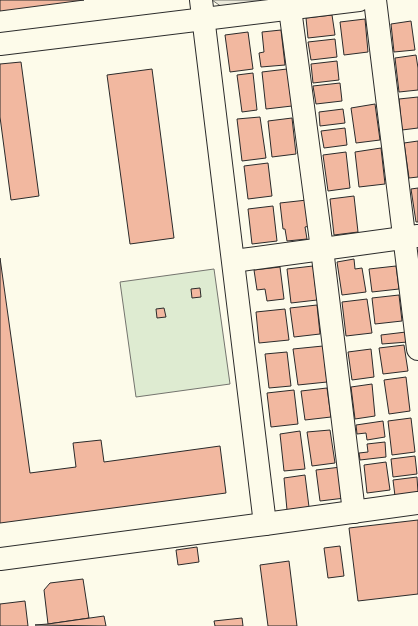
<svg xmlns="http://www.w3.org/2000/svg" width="418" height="626" font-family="Mulish,sans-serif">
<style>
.green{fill:#deebd1;stroke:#74746e}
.parking{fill:#eceadb;stroke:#74746e}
.building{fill:#f2b8a0;stroke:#2b2b2b}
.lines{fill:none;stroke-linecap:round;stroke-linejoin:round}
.minor-casing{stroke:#2b2b2b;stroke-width:24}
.minor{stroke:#fdfbea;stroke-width:22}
</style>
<rect width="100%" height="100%" fill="#fdfbea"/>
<path class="green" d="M 214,269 L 230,384 L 136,397 L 120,282 Z"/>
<path class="parking" d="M 212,0 L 269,0 L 222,7 Z"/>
<g class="building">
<path d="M 0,0 L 84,0 L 0,11 Z"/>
<path d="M 332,15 L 335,35 L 308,38 L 306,18 Z"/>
<path d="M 365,19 L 368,52 L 344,55 L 340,22 Z"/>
<path d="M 411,21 L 415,50 L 394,52 L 391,24 Z"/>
<path d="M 281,30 L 285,65 L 261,67 L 259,53 L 264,52 L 262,32 Z"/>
<path d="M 248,32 L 253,69 L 230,72 L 225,35 Z"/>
<path d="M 335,39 L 337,57 L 311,60 L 308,42 Z"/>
<path d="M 416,55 L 418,68 L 418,90 L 399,92 L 395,58 Z"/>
<path d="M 337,61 L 339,80 L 313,83 L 311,64 Z"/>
<path d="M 21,62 L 39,196 L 11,200 L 0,117 L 0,64 Z"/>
<path d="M 152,69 L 174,238 L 130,244 L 107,75 Z"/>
<path d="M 287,69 L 292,106 L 266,109 L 262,72 Z"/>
<path d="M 253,73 L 257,110 L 242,112 L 237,75 Z"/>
<path d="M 340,83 L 342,101 L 316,104 L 313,86 Z"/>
<path d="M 418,97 L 418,128 L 402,130 L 399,99 Z"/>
<path d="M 375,104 L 380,140 L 356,143 L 351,108 Z"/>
<path d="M 343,109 L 345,123 L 320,126 L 319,112 Z"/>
<path d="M 260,117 L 266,158 L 242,161 L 237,119 Z"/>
<path d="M 292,118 L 296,154 L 272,157 L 268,121 Z"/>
<path d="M 345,128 L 347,145 L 324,148 L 321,131 Z"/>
<path d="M 418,141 L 418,177 L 409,178 L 404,143 Z"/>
<path d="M 381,148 L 385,184 L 359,187 L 355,152 Z"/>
<path d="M 346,152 L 350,188 L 328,191 L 323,155 Z"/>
<path d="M 268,163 L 272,196 L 248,199 L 244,166 Z"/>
<path d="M 418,188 L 418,222 L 416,222 L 411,189 Z"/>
<path d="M 354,196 L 358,232 L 334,235 L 330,199 Z"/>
<path d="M 307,200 L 310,226 L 305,227 L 307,239 L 287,241 L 285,229 L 283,229 L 280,203 Z"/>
<path d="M 273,206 L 277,241 L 252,244 L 248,209 Z"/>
<path d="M 0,258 L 30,473 L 76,467 L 73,443 L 101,440 L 104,462 L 220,446 L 226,493 L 0,523 Z"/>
<path d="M 354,259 L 355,269 L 362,268 L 366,292 L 342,295 L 337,262 Z"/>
<path d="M 313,266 L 317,300 L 291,303 L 287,269 Z"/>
<path d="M 396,266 L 399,289 L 372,292 L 369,269 Z"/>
<path d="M 280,267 L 284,299 L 267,301 L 265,289 L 257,290 L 254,270 Z"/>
<path d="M 200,288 L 201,297 L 192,298 L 191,289 Z"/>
<path d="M 399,295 L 402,321 L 375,324 L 372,298 Z"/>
<path d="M 367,299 L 372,333 L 346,336 L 342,302 Z"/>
<path d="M 317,305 L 320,334 L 294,337 L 290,308 Z"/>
<path d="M 164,308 L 166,317 L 157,318 L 156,309 Z"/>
<path d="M 285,309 L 289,340 L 259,343 L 256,312 Z"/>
<path d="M 406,332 L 408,342 L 382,344 L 381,335 Z"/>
<path d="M 404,345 L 408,371 L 383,374 L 379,348 Z"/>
<path d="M 323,346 L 327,382 L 298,385 L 293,349 Z"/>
<path d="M 371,349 L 374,377 L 352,380 L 348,352 Z"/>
<path d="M 287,352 L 291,386 L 269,388 L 265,354 Z"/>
<path d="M 406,377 L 410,411 L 389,414 L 384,380 Z"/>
<path d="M 372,384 L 375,416 L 355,419 L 351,387 Z"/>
<path d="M 327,388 L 331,417 L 305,420 L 301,391 Z"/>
<path d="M 294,390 L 298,424 L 271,427 L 267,393 Z"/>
<path d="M 411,418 L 415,452 L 392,455 L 388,421 Z"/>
<path d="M 383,421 L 385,437 L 367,440 L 366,433 L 357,434 L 356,425 Z"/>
<path d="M 330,430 L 335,463 L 312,466 L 307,432 Z"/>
<path d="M 300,431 L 305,469 L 284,471 L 280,434 Z"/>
<path d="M 385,442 L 386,457 L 360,460 L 359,453 L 368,452 L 367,444 Z"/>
<path d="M 415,456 L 417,474 L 393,477 L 391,459 Z"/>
<path d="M 386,462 L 390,490 L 367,493 L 364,465 Z"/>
<path d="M 341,467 L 345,498 L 320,501 L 316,470 Z"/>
<path d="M 305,475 L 309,507 L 287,510 L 284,478 Z"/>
<path d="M 417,477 L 418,493 L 395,496 L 393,480 Z"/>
<path d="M 418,520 L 418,594 L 358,601 L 349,528 Z"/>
<path d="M 340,546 L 344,576 L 328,578 L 324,548 Z"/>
<path d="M 197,547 L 199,562 L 178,565 L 176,550 Z"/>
<path d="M 289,561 L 297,626 L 268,626 L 260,565 Z"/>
<path d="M 83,579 L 89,618 L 48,624 L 44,590 L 50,583 Z"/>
<path d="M 25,601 L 28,626 L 0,626 L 0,604 Z"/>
<path d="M 104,616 L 106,626 L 35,625 L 48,624 Z"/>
<path d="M 242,618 L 243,626 L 215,626 L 214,621 Z"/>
</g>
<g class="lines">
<g class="minor-casing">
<g id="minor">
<path d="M 201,0 L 265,524"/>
<path d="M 375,0 L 418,349"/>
<path d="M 290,9 L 322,249 L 354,512"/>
<path d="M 0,44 L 359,0"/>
<path d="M 234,261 L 418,236"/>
<path d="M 0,559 L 265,524 L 418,503"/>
</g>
</g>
<use href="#minor" class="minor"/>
</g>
</svg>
